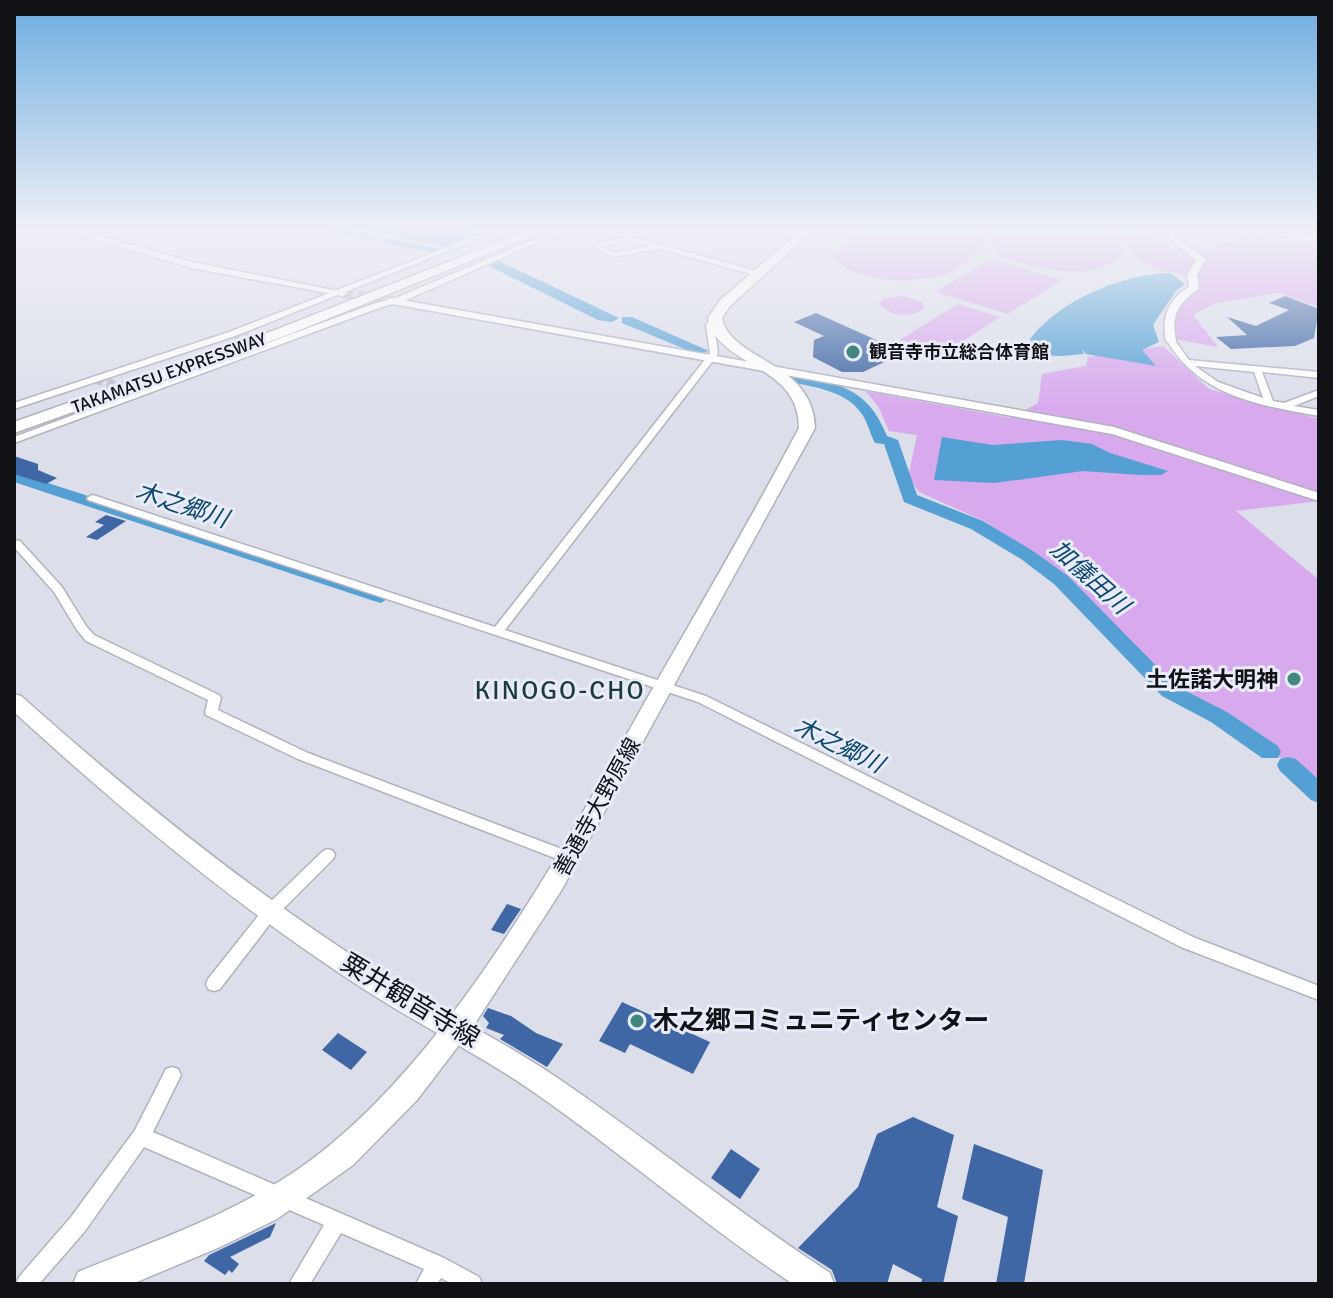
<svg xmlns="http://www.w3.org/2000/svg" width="1333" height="1298" font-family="Signika,'Noto Sans JP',sans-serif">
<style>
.green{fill:#d8a9ed}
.water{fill:#54a0d5}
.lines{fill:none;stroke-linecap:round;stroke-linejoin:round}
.river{fill:#54a0d5;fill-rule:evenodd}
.building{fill:#3f66a5}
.minor-tunnel{stroke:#bebfca;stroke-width:8;stroke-dasharray:8 4;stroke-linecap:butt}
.tertiary-tunnel{stroke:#bebfca;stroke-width:10;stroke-dasharray:10 5;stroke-linecap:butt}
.minor-casing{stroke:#b0b2be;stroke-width:3}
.tertiary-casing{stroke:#b0b2be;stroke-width:3}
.secondary-casing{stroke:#b0b2be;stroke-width:3}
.primary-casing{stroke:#b0b2be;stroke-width:3}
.motorway-casing{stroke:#b0b2be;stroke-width:3}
.minor{fill:#fff;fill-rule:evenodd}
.tertiary{fill:#fff;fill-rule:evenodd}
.secondary{fill:#fff;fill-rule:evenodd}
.primary{fill:#fff;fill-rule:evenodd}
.motorway{fill:#fff;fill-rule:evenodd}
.poi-dot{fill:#41877f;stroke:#e9ecf8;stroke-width:3}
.labels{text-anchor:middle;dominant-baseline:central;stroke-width:6;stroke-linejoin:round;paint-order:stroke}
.far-poi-label{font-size:18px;font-weight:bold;fill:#111216;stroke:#e9ecf8;text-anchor:start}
.far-street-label{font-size:18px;fill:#111216;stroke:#e9ecf8}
.poi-label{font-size:22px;font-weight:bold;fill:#111216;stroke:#e9ecf8;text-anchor:end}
.street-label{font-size:22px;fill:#111216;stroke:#e9ecf8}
.water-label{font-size:24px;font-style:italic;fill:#0b486c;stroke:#e9ecf8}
.quarter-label{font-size:26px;letter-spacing:2px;fill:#1b3c39;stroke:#e9ecf8}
.near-street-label{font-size:26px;fill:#111216;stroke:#e9ecf8}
.near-poi-label{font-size:26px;font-weight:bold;fill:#111216;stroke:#e9ecf8;text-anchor:start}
</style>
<rect width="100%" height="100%" fill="#dcdeea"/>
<g class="green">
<path d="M 864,228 L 973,228 L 982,244 C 975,252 969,261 960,267 C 931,286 855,286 833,257 Z"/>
<path d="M 987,228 C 1023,228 1105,216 1124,252 C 1100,285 1032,269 1000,257 Z"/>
<path d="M 1095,228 L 1123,228 L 1169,247 L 1188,250 L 1242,239 L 1292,240 L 1319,246 L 1319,307 L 1278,293 L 1213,304 L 1193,315 L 1218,347 L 1174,339 C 1173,315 1176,301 1198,288 L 1193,277 C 1180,271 1166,274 1154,268 C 1130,258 1122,235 1095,228 Z"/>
<path d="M 992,259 L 1062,280 L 1008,314 L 935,292 Z"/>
<path d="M 903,296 L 921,302 L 925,308 C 912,318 890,317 879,304 L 883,299 Z"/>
<path d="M 958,304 L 1000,317 L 940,356 L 898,341 Z"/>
<path d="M 1163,346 L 1209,389 L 1319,419 L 1319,501 L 1236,511 L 1319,580 L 1319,782 L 1313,782 L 1230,720 L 1181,692 L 1138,657 L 1064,575 L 986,522 L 919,492 L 908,477 L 917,435 L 889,431 L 878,406 L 865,391 L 1011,418 L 1038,403 L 1042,374 L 1086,366 L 1088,357 Z"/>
</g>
<g class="water">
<path d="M 345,228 L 477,228 L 474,238 L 448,247 Z"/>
<path d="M 1170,273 L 1185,284 L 1176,291 L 1153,325 L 1159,342 L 1142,350 L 1156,366 L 1086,354 L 1082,349 L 1084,354 C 1068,355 1048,359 1034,351 L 1030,339 C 1060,300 1122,274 1170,273 Z"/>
<path d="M 942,437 L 992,445 L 1062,440 L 1092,444 L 1110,453 L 1168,471 L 1161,475 L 1140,475 L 1083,471 L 995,483 L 934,480 Z"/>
</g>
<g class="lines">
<g class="river">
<path d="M 309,228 L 336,228 L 445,250 L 439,254 Z"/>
<path d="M 491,261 L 499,261 L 619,318 L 612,322 L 598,320 L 491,267 Z"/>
<path d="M 622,317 L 632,317 L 709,351 L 697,354 L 622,323 Z"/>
<path d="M 786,373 C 835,383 867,385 887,436 L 898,440 L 917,495 L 983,521 L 1033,551 L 1068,576 L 1176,686 L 1227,712 L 1278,746 L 1281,752 L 1278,758 L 1262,758 L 1211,722 L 1162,696 L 1054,584 L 1021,559 L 971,529 L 904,502 L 884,444 L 875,443 C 870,434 868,423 862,414 C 844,388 809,387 781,380 L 779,377 Z"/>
<path d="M 14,472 L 388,593 L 390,597 L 381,603 L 374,601 L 14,482 Z"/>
<path d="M 1288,757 L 1296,759 L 1319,780 L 1319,803 L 1311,800 L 1280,771 L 1277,765 L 1280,759 Z"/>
</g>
</g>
<g class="building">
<path d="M 1285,296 L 1319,309 L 1314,338 L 1295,346 L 1231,349 L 1216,337 L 1247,335 L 1227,317 L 1256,326 L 1289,310 L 1269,303 Z"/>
<path d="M 816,313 L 892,347 L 893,358 L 863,372 L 842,372 L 813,357 L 814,340 L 824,336 L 794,322 Z"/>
<path d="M 14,456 L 38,464 L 38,470 L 57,478 L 46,484 L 14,474 Z"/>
<path d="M 106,515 L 126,521 L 97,540 L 86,537 L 104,525 L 95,522 Z"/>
<path d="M 507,904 L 521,909 L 504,934 L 491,930 Z"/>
<path d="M 622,1002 L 710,1042 L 693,1074 L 630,1044 L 625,1053 L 599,1041 Z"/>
<path d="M 488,1008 L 511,1016 L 536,1033 L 563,1044 L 547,1067 L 500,1039 L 504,1035 L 486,1028 L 489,1023 L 483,1016 Z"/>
<path d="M 338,1033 L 367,1052 L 351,1070 L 322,1050 Z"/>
<path d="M 913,1117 L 954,1135 L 937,1207 L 958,1216 L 943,1284 L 921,1284 L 922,1279 L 893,1264 L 887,1284 L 837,1284 L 832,1270 L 798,1248 L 858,1187 L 877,1134 Z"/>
<path d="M 974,1144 L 1043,1170 L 1024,1284 L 996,1284 L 1008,1217 L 962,1199 Z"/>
<path d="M 731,1149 L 760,1169 L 740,1199 L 711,1178 Z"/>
<path d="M 276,1223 L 270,1237 L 230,1257 L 239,1264 L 232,1273 L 229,1270 L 225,1275 L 204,1261 L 209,1255 Z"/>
</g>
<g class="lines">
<g class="minor-tunnel">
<path d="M 232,334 L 266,341"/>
<path d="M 95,380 L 147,391"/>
</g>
<path class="tertiary-tunnel" d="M 343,293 L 391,301"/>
<g class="minor-casing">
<g id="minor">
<path d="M 496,228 L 506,228 L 235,336 L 14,409 L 14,403 L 229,332 Z"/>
<path d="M 560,228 L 570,228 L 404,301 L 379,308 L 14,443 L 14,437 L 373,304 L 398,297 Z"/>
<path d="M 628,236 L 761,272 L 762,274 L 758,276 L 660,249 L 613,257 L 592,246 ZM 628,240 L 650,246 L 614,253 L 601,247 Z"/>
<path d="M 712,316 L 719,318 L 714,325 L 718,353 L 715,358 L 505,630 L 706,696 L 1193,937 L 1319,986 L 1319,1000 L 1181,947 L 698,702 L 88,500 L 87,498 L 92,495 L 96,496 L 495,627 L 707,357 L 710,353 L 706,325 Z"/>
<path d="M 1168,339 L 1174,339 L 1189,360 L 1319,372 L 1319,378 L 1262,372 L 1273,401 L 1284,403 L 1319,390 L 1319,396 L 1294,406 L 1319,410 L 1319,416 C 1259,405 1201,397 1167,341 ZM 1195,366 L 1254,372 L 1263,398 L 1218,382 Z"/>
<path d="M 14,540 L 20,541 L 62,587 L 86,626 L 94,635 L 219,695 L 221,698 L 218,710 L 308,753 L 575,854 L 577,858 L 575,862 L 570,864 L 565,862 L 298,759 L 206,715 L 205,712 L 208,700 L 86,641 L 77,630 L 54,592 L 14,547 Z"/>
<path d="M 328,849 L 333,851 L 335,855 L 333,859 L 276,916 L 220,989 L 214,991 L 208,989 L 206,984 L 208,979 L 266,906 L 323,851 Z"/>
<path d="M 172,1067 L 178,1069 L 181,1075 L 153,1132 L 444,1258 L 479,1277 L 482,1284 L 452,1284 L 441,1278 L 437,1284 L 416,1284 L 424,1269 L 341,1233 L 310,1284 L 289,1284 L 324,1225 L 144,1147 L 85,1231 L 39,1284 L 16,1284 L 19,1277 L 71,1217 L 135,1130 L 166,1069 Z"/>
</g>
</g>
<g class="tertiary-casing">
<g id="tertiary">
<path d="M 58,228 L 73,228 L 192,262 L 348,293 L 343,296 L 191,268 Z"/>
<path d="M 1156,228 L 1166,228 L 1206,259 L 1197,275 L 1199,288 C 1178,305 1171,313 1176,341 L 1171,344 L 1166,341 C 1161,318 1168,299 1189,287 L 1187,275 L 1196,260 Z"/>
<path d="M 1228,228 L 1257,228 L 1319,236 L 1319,242 Z"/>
<path d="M 391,298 L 1114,427 L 1319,493 L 1319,501 L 1112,434 L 387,303 L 387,299 Z"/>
</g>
</g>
<g class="secondary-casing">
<path id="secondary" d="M 14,694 L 21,696 C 133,796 249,890 376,971 C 434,1007 496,1037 553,1075 C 648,1139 735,1211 830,1273 L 834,1284 L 793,1284 C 704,1225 623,1154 535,1093 C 479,1054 417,1024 359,986 C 236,906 122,811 14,712 Z"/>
</g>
<g class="primary-casing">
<path id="primary" d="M 804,228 L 816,228 L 730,306 L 722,318 C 731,362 813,360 815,428 L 561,891 L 472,1028 L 417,1100 L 353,1165 L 277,1219 L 220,1247 L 132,1284 L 73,1284 L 78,1272 C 157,1240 238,1213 307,1163 C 449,1059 560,854 645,702 C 697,611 750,521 799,428 C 799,363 718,368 708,318 L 720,300 Z"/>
</g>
<g class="motorway-casing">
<path id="motorway" d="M 534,228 L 552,228 L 285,336 L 14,433 L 14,422 L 275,330 Z"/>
</g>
<use href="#minor" class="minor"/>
<use href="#tertiary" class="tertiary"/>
<use href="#secondary" class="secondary"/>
<use href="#primary" class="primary"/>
<use href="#motorway" class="motorway"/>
</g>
<linearGradient id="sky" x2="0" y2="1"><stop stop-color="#6dace0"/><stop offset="0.56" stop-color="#eff0f6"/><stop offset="1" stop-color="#eff0f6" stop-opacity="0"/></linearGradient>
<rect width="1333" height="410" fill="url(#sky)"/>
<g class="poi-dot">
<circle cx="853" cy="352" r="8"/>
<circle cx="1294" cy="679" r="8"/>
<circle cx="637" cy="1021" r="8"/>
</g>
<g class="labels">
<g class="far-poi-label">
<text x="869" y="352">観音寺市立総合体育館</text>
</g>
<g class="far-street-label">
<text transform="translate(169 373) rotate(-20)">TAKAMATSU EXPRESSWAY</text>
</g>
<g class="poi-label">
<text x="1278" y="679">土佐諾大明神</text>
</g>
<g class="street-label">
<text transform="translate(597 807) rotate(-61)">善通寺大野原線</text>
</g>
<g class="water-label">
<text transform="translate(182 505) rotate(18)">木之郷川</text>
<text transform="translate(1090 577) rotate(42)">加儀田川</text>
<text transform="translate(839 745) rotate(26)">木之郷川</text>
</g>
<g class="quarter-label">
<text x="560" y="691">KINOGO-CHO</text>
</g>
<g class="near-street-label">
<text transform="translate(410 1001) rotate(31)">粟井観音寺線</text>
</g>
<g class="near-poi-label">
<text x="653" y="1021">木之郷コミュニティセンター</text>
</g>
</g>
<rect width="1333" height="1298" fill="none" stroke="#111216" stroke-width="32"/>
</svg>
